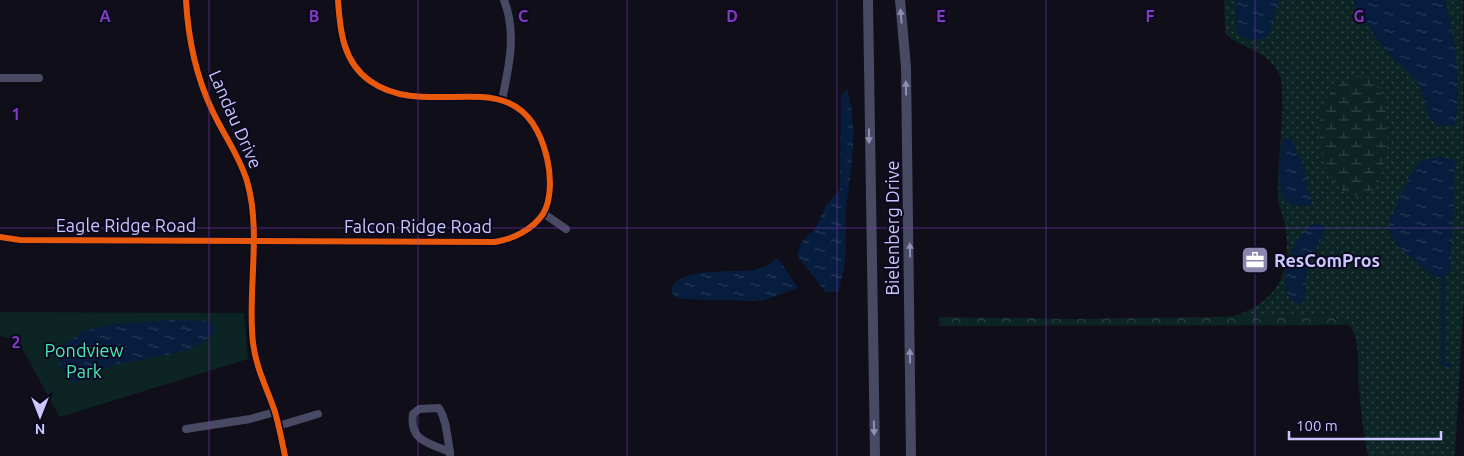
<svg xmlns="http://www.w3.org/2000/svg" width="1464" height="456" font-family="Ubuntu,sans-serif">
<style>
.grass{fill:url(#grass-dots)}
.forest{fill:url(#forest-crowns)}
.wetland{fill:url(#wetland-marsh)}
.green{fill:#0d2424}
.water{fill:url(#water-ripples)}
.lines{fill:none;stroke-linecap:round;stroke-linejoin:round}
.stream{stroke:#061d3d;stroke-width:3}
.minor{stroke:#484963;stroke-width:8}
.tertiary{stroke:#484963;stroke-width:10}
.cycleway-casing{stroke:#0c091e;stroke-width:9}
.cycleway{stroke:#e8590c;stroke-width:6}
.oneway{fill:#908eb9}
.grid{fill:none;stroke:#833bc5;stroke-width:1;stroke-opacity:0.55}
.labels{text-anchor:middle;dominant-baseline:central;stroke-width:4;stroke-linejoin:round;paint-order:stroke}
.street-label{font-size:18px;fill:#cac6ff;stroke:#0c091e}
.poi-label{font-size:18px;font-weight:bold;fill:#cac6ff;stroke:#0c091e;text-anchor:start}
.park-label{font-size:18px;fill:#46ecb9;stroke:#0c091e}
.grid-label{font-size:16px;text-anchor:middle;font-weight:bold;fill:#833bc5;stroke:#0c091e;stroke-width:4;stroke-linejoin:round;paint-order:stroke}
</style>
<defs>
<pattern id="grass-dots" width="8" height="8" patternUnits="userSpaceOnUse" patternTransform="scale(1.25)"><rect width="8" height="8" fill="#0d2424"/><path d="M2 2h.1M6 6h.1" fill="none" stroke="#2f4245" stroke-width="1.8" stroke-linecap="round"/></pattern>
<pattern id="forest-crowns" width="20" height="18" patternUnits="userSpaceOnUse" patternTransform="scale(1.25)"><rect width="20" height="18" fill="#0d2424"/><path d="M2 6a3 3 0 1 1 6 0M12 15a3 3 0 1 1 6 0" fill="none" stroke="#2f4245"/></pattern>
<pattern id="wetland-marsh" width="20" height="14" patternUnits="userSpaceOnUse" patternTransform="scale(1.25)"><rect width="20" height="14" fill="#0d2424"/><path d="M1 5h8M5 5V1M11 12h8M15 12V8" fill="none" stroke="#2f4245"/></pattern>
<pattern id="water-ripples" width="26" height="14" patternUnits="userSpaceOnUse" patternTransform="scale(1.25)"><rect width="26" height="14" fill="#061d3d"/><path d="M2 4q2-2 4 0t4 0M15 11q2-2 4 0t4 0" fill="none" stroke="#293c5a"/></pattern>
</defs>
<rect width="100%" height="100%" fill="#100e19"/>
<path class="grass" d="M 1224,0 L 1463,0 L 1464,293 L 1455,456 L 1368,456 C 1364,434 1361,413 1359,390 C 1357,371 1361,347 1352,329 C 1347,320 1333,317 1324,317 L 1229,317 C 1253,312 1274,298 1283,274 C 1289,261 1287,239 1285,225 C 1283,215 1278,206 1278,195 C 1276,169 1288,93 1279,74 C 1267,48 1237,48 1225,33 Z"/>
<path class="forest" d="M 1272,316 C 1295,316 1330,310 1349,325 L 939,326 L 939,317 L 1076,319 Z"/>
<path class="wetland" d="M 1361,76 C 1397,77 1395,188 1363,198 C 1321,196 1310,126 1328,96 C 1336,84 1348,79 1361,76 Z"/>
<path class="green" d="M 0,312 L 244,313 L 248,359 L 60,417 L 17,340 L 0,336 Z"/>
<g class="water">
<path d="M 1236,0 L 1279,0 L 1268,37 C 1261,40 1255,40 1247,39 C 1230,36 1236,14 1236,0 Z"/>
<path d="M 1353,0 L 1445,0 C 1454,26 1464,101 1454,126 L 1438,125 L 1430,119 L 1419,83 L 1384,49 L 1354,5 Z"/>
<path d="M 847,89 C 858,124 852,165 847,200 C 844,219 847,239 845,258 C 845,269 841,281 838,292 L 826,292 L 797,256 L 801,242 L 816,228 L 826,205 L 840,190 L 841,95 Z"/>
<path d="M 1286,137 L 1291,139 L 1304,166 L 1308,191 L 1312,202 L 1309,206 L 1288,204 C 1275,189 1281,159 1282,141 Z"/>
<path d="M 1440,156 L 1455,161 L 1451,268 L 1449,274 L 1443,277 L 1434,277 L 1428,272 L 1397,245 L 1389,231 L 1389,223 L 1409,176 L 1421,161 Z"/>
<path d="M 1314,223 L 1325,227 C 1323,241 1312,253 1308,268 C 1305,279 1307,293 1303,303 L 1299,304 C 1275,296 1288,254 1297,240 C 1302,233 1308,228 1314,223 Z"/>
<path d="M 778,258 L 798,288 L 764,300 L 752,301 L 678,299 L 672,293 C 668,266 736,273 754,270 C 762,269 771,263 778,258 Z"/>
<path d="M 171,320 L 208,321 L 213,324 L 215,329 C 202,359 134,356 109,367 C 93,375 90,382 71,382 L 60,365 L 62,346 L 84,331 L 114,324 Z"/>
</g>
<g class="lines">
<path class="stream" d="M 1443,277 L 1443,364 L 1451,366"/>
<g class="minor">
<path d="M 186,0 C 188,37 196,76 212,110 C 223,134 239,155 247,181 C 262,233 247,290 253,343 C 256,368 267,388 275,412 C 279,426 282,441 285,456"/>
<path d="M 0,78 L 39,78"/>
<path d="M 502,100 C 509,66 517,33 504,0"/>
<path d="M 543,213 L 566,229"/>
<path d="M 0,237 L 20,240 L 495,242 C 513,239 532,230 543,214 C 552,199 551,175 547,158 C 522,53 433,125 370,81 C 343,62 340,31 338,0"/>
<path d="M 278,426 L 318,414"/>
<path d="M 186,429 L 250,419 L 275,412"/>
<path d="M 450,452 C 429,443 409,441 413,414 L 419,409 L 439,408 C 447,421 447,437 450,452 L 450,456"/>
</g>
<g class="tertiary">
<path d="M 868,0 L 875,456"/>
<path d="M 900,0 L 906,67 L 911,456"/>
</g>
<g class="cycleway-casing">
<g id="cycleway">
<path d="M 186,0 C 188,37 196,76 212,110 C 223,134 239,155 247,181 C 262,233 247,290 253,343 C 256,368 267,388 275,412 C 279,426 282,441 285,456"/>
<path d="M 0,237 L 20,240 L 495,242 C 513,239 532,230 543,214 C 552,199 551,175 547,158 C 522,53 433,125 370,81 C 343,62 340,31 338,0"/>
</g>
</g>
<use href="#cycleway" class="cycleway"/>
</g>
<defs><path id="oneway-solid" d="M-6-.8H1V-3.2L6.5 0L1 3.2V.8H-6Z" transform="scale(1.25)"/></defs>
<g class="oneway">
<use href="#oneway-solid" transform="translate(901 16) rotate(-95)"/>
<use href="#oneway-solid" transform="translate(906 88) rotate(-91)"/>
<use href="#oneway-solid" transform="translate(869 136) rotate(90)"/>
<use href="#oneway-solid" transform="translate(910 250) rotate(-91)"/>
<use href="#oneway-solid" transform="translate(910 356) rotate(-91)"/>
<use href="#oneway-solid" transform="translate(874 428) rotate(89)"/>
</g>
<path class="grid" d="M 209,0 L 209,456M 418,0 L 418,456M 627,0 L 627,456M 837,0 L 837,456M 1046,0 L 1046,456M 1255,0 L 1255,456M 0,228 L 1464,228"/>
<defs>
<g id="office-square" transform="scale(1.4375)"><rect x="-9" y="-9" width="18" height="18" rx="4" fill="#8986ae" stroke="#0c091e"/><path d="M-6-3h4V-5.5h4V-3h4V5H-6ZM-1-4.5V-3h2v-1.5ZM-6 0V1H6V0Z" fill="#fff"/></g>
</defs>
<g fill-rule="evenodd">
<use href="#office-square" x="1255" y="260"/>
</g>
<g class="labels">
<g class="street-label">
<text transform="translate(236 119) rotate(66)">Landau Drive</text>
<text x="126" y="225">Eagle Ridge Road</text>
<text x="418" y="226">Falcon Ridge Road</text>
<text transform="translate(892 228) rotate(-90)">Bielenberg Drive</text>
</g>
<g class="poi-label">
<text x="1274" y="260">ResComPros</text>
</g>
<g class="park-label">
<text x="84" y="350">Pondview<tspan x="84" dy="21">Park</tspan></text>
</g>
</g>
<g class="grid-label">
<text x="105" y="22">A</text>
<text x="314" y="22">B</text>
<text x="523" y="22">C</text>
<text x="732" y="22">D</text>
<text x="941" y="22">E</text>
<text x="1150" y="22">F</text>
<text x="1359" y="22">G</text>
<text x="16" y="120">1</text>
<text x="16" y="348">2</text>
</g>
<g transform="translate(40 416) rotate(180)" stroke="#0c091e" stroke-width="4" paint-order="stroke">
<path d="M0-4L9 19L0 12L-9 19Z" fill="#cac6ff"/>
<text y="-8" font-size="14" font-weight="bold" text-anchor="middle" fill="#cac6ff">N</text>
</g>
<path d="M1289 431v8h152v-8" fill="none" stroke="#cac6ff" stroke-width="2.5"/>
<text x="1296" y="431" font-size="15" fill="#cac6ff" stroke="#0c091e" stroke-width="4" paint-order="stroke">100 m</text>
</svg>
